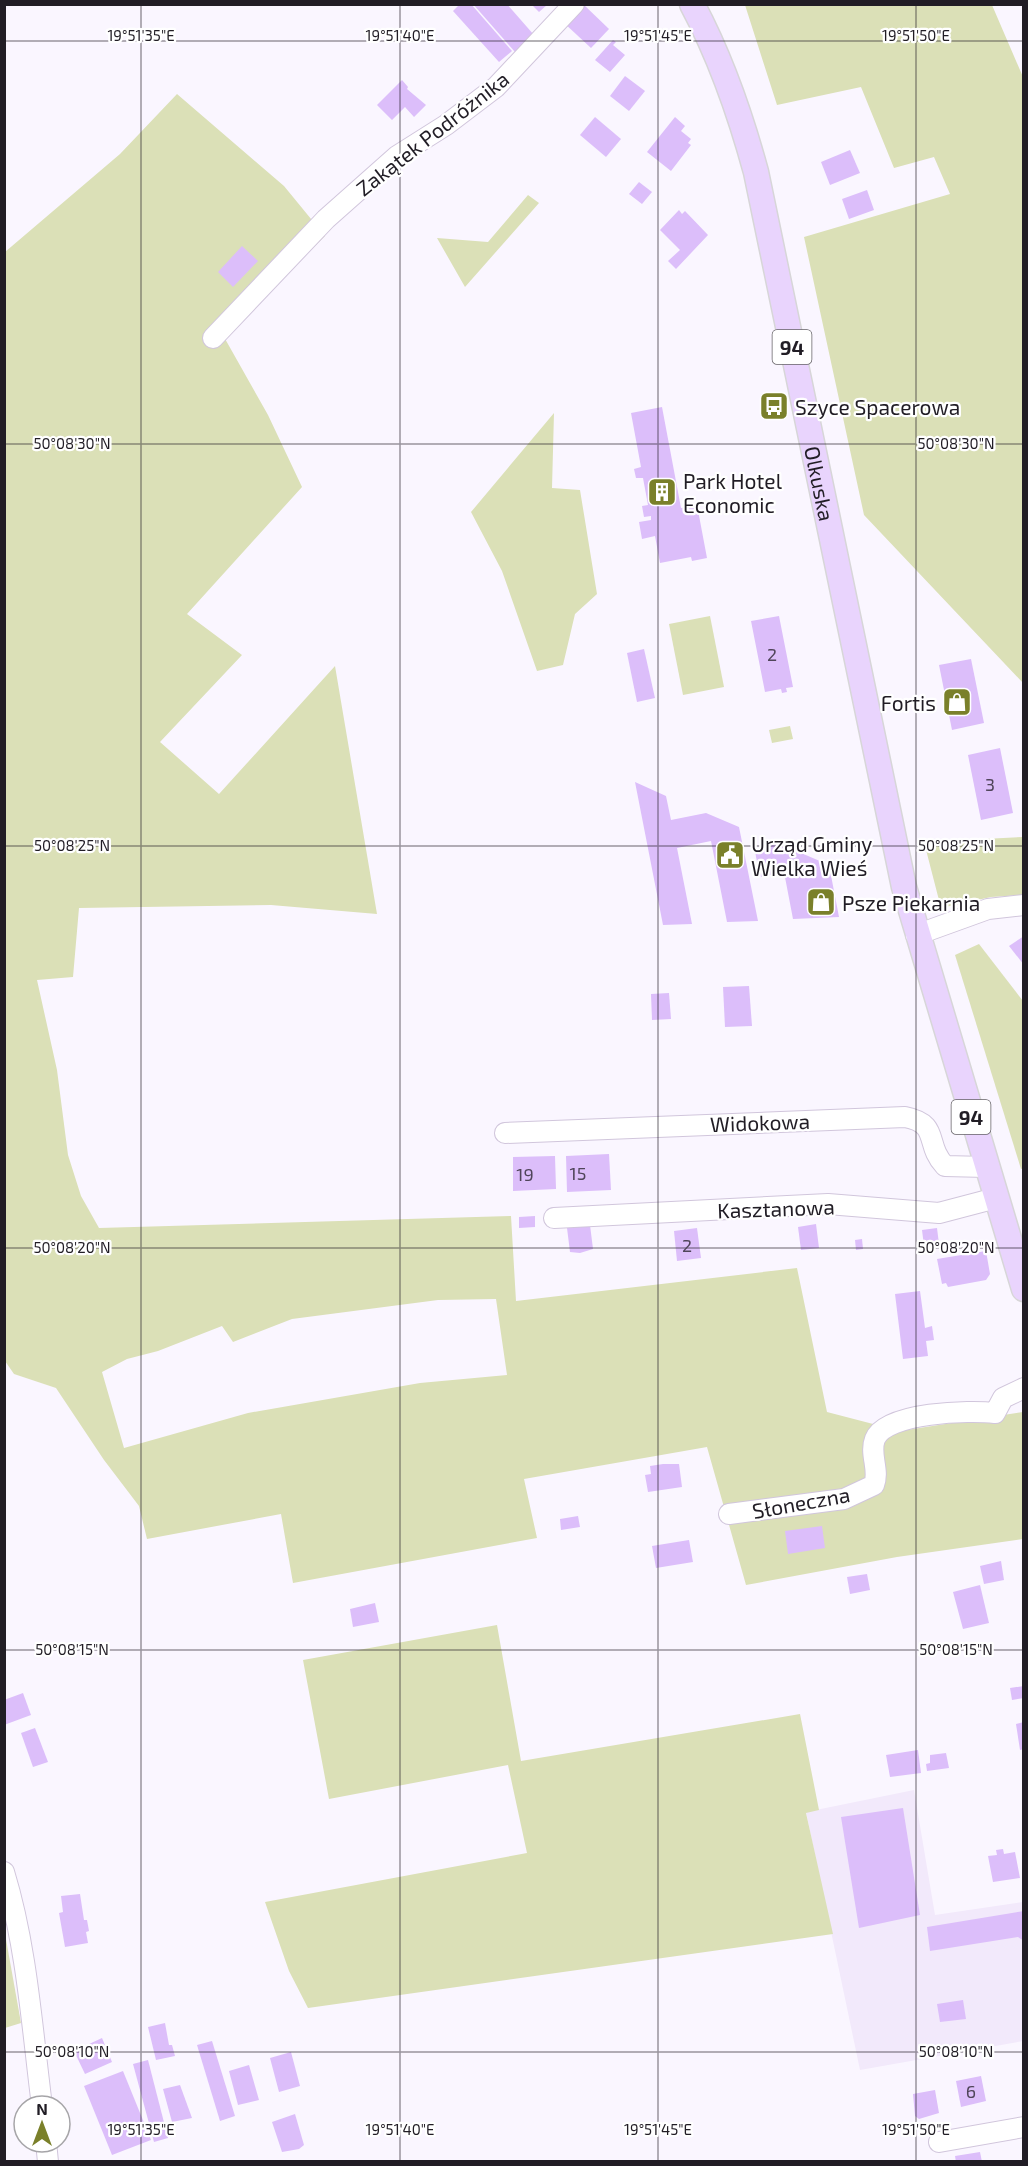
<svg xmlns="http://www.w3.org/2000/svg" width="1028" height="2166" font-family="'Exo 2',sans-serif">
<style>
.built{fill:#f2e9fb}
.green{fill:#dbe0b7;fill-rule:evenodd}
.building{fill:#dcbefa}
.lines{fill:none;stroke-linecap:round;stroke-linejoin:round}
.minor-casing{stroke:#d1c6dc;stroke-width:22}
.major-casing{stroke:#d7d6d8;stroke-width:27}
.minor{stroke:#fff;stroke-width:20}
.major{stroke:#e9d4fd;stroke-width:24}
.ticks{fill:none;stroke:#211d25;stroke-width:1.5;stroke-opacity:0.45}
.labels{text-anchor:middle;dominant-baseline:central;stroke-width:4.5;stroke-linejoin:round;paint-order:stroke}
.number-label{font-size:18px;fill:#50455a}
.shield{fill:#fff;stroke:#646166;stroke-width:1.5}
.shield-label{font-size:20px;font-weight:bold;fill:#211d25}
.street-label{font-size:21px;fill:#211d25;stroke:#fff}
.poi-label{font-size:21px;fill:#211d25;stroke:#fff;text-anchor:start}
.ticks-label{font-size:15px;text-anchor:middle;fill:#211d25;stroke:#fff;stroke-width:4.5;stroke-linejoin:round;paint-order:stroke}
</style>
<rect width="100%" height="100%" fill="#faf6ff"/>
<path class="built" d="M 914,1790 L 935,1915 L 1023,1902 L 1023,2041 L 860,2070 L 806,1812 Z"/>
<g class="green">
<path d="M 745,5 L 992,5 L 1023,77 L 1023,683 L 864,515 L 804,237 L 950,194 L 934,157 L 894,168 L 861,87 L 777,105 Z"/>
<path d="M 177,94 L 284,186 L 325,236 L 224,337 L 268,415 L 302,487 L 187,614 L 242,655 L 160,742 L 219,794 L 335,666 L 377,914 L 271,905 L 79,908 L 73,977 L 37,980 L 57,1070 L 68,1155 L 81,1196 L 99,1228 L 511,1216 L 516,1301 L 797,1268 L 827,1412 L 900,1431 L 1023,1412 L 1023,1539 L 897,1557 L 746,1585 L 707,1447 L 524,1479 L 537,1538 L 293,1583 L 281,1514 L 147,1539 L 139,1506 L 104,1460 L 56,1388 L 14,1374 L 5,1361 L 5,252 L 120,154 ZM 496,1299 L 507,1375 L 420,1383 L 248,1413 L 124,1448 L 102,1372 L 127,1359 L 158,1351 L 222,1326 L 233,1342 L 292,1319 L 438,1300 Z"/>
<path d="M 528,195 L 539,203 L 465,287 L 437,238 L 488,242 Z"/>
<path d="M 554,413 L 552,488 L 580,490 L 597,594 L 575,614 L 563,665 L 537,671 L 502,571 L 471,512 Z"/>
<path d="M 710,616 L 724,687 L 683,695 L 669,624 Z"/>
<path d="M 790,726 L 793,739 L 772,743 L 769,730 Z"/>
<path d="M 1023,837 L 1023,895 L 991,897 L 941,908 L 924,842 Z"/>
<path d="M 979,944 L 1023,1001 L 1024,1168 L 1021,1169 L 955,955 Z"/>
<path d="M 497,1625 L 521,1761 L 800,1714 L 819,1810 L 806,1813 L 833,1934 L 308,2008 L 289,1971 L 265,1902 L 527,1853 L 508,1765 L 329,1799 L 303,1660 Z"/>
<path d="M 4,1928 L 21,2023 L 5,2028 L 4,2028 Z"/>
</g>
<g class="building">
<path d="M 460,4 L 471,4 L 512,51 L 499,62 L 453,11 Z"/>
<path d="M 473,4 L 507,4 L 534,35 L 515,52 Z"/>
<path d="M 583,4 L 609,29 L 591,48 L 563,22 Z"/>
<path d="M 532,5 L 547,5 L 539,12 Z"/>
<path d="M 613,40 L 616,42 L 613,45 L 625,55 L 610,72 L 595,60 Z"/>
<path d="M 625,76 L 645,91 L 629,111 L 610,96 Z"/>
<path d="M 402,80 L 408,87 L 407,89 L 426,105 L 414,117 L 405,107 L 392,120 L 377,105 Z"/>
<path d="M 595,117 L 621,139 L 606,157 L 580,135 Z"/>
<path d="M 675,117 L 685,126 L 681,131 L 691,139 L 688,143 L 691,145 L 671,171 L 647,152 Z"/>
<path d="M 850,150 L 860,173 L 830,185 L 821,162 Z"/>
<path d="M 639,182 L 652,192 L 642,204 L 629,194 Z"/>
<path d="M 867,190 L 874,210 L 849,219 L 842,199 Z"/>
<path d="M 679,210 L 682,214 L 685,211 L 708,235 L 676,269 L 668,261 L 680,250 L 660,230 Z"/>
<path d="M 242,246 L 258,261 L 233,287 L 218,272 Z"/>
<path d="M 662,407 L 681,508 L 697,505 L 707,558 L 692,561 L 691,557 L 660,563 L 655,536 L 642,539 L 639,522 L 651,520 L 651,516 L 644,517 L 642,506 L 648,505 L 643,478 L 636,478 L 634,469 L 641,467 L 631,413 Z"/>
<path d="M 779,616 L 793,687 L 786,688 L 787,692 L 782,693 L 781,689 L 765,692 L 751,621 Z"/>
<path d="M 644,649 L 655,698 L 637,702 L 627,653 Z"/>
<path d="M 971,659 L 984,723 L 952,730 L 939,665 Z"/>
<path d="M 1000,748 L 1013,813 L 981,820 L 968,755 Z"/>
<path d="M 635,782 L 666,796 L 671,820 L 706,813 L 739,827 L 758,921 L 727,922 L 711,841 L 677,848 L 692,924 L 663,925 Z"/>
<path d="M 778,843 L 829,865 L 839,917 L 793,919 L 784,872 L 761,877 L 756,857 L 755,849 Z"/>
<path d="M 1024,936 L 1024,965 L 1009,946 Z"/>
<path d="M 749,986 L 752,1026 L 725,1027 L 723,987 Z"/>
<path d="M 669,993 L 671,1019 L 652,1020 L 651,994 Z"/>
<path d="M 609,1154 L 611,1190 L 567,1192 L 566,1156 Z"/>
<path d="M 555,1156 L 556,1189 L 513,1191 L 513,1157 Z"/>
<path d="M 535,1216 L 535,1227 L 519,1228 L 519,1217 Z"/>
<path d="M 816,1224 L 819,1248 L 801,1250 L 798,1227 Z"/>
<path d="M 590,1225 L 593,1249 L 580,1253 L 570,1252 L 567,1228 Z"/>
<path d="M 697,1228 L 701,1258 L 677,1261 L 674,1231 Z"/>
<path d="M 937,1228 L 939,1244 L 924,1246 L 922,1230 Z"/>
<path d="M 862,1239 L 863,1249 L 856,1250 L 855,1240 Z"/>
<path d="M 986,1251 L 990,1274 L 986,1280 L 948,1287 L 946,1283 L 942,1284 L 937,1259 Z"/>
<path d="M 920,1291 L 925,1328 L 932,1326 L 934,1340 L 926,1341 L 928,1356 L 903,1359 L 895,1294 Z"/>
<path d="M 663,1464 L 679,1464 L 682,1487 L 648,1492 L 645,1475 L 651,1474 L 650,1466 Z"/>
<path d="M 578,1516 L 580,1527 L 561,1530 L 560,1519 Z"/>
<path d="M 822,1526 L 825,1548 L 788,1554 L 785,1531 Z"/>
<path d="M 689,1540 L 693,1562 L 656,1568 L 652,1546 Z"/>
<path d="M 1001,1561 L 1004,1580 L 984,1584 L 980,1566 Z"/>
<path d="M 867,1574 L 870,1590 L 850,1594 L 847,1577 Z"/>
<path d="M 980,1585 L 989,1623 L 963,1629 L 953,1592 Z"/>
<path d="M 375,1603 L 379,1622 L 353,1627 L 350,1609 Z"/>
<path d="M 1024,1686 L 1024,1698 L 1012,1700 L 1010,1688 Z"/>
<path d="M 23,1693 L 31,1715 L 4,1725 L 4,1700 Z"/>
<path d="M 1024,1722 L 1024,1749 L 1020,1750 L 1016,1724 Z"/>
<path d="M 35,1728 L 48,1762 L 33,1767 L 21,1733 Z"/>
<path d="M 918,1750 L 921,1773 L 890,1777 L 886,1755 Z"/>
<path d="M 946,1753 L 949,1768 L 927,1771 L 926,1764 L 930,1763 L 930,1755 Z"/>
<path d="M 903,1808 L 920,1915 L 859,1928 L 841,1817 Z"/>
<path d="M 1003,1849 L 1004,1854 L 1015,1852 L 1020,1878 L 993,1882 L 988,1856 L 997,1855 L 996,1850 Z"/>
<path d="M 80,1894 L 84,1920 L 87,1920 L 89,1931 L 86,1932 L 88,1943 L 65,1947 L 59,1913 L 63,1912 L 61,1896 Z"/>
<path d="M 1024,1911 L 1024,1941 L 1018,1937 L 930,1951 L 927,1927 Z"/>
<path d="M 963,2000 L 966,2019 L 940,2022 L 937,2004 Z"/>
<path d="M 165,2023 L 169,2045 L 172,2045 L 175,2056 L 156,2060 L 148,2027 Z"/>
<path d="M 102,2038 L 112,2062 L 85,2074 L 74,2051 Z"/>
<path d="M 212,2041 L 235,2116 L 220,2121 L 197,2045 Z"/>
<path d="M 291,2052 L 300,2086 L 279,2092 L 270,2058 Z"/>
<path d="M 148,2060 L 168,2138 L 154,2142 L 133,2064 Z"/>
<path d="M 249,2065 L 259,2100 L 238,2105 L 229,2071 Z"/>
<path d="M 123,2071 L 151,2140 L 112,2155 L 84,2086 Z"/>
<path d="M 981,2076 L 986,2101 L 961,2107 L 956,2081 Z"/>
<path d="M 180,2085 L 192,2118 L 172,2122 L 163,2089 Z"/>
<path d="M 935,2090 L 939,2113 L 919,2119 L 915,2116 L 913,2094 Z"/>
<path d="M 295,2114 L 304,2145 L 299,2149 L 282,2152 L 272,2122 Z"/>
<path d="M 980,2152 L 982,2162 L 956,2162 L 955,2156 Z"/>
</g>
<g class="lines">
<g class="minor-casing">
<g id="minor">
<path d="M 213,338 L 326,219 L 397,156 L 446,125 L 496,87 L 574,4"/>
<path d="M 916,935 L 988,909 L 1024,905"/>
<path d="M 505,1133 L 905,1117 C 941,1124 924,1144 945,1166 L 986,1167"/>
<path d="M 554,1218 L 828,1204 L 939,1213 L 996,1198"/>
<path d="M 729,1514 L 844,1499 L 874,1485 C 880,1470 869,1454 875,1439 C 886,1412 970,1410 995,1413 L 1003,1398 L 1024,1388"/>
<path d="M 4,1872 C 27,1947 32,2028 42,2106"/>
<path d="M 46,2142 L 48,2162"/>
<path d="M 939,2142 L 1024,2127"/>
</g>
</g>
<g class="major-casing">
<g id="major">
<path id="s1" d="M 692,4 C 721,58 740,113 756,172 L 904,887 L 1024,1289"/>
</g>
</g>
<use href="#minor" class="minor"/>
<use href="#major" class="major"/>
</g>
<path class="ticks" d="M 141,4 L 141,2162M 400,4 L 400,2162M 658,4 L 658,2162M 916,4 L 916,2162M 4,41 L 1024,41M 4,444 L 1024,444M 4,846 L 1024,846M 4,1248 L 1024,1248M 4,1650 L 1024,1650M 4,2052 L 1024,2052"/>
<defs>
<g id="bus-square" transform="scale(1.5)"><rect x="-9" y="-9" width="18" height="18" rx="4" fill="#7a802a" stroke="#fff"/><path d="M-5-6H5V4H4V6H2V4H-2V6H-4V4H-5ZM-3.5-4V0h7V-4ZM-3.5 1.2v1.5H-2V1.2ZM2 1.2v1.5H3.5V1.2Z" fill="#fff"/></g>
<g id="building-square" transform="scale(1.5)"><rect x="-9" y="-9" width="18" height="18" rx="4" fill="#7a802a" stroke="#fff"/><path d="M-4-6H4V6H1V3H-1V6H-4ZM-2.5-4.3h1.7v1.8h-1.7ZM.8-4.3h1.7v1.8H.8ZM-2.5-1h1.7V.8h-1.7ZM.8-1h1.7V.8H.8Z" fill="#fff"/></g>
<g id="shop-square" transform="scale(1.5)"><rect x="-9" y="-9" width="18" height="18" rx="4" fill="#7a802a" stroke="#fff"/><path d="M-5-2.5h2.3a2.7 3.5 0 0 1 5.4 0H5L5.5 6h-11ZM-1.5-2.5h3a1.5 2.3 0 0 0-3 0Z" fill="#fff"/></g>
<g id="civic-square" transform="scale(1.5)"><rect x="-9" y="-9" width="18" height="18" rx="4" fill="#7a802a" stroke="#fff"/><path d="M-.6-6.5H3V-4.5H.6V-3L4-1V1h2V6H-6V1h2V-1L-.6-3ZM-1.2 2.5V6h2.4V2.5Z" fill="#fff"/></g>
</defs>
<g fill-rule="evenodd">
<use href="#bus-square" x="774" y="406"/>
<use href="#building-square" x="662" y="492"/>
<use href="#shop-square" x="957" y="702"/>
<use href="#civic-square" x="730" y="855"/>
<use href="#shop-square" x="821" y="902"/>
</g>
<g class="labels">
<g class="number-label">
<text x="772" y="654">2</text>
<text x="990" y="784">3</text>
<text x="578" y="1173">15</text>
<text x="525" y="1174">19</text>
<text x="687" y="1245">2</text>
<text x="971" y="2091">6</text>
</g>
<g class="shield">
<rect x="772.5" y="330" width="39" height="34" rx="4.5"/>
<rect x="951.5" y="1100" width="39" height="34" rx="4.5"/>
</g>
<g class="shield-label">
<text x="792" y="347">94</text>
<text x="971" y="1117">94</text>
</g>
<g class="street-label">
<text transform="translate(432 133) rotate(-38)">Zakątek Podróżnika</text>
<text stroke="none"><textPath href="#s1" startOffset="498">Olkuska</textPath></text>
<text transform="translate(760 1122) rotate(-2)">Widokowa</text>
<text transform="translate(776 1208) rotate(-2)">Kasztanowa</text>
<text transform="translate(801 1502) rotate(-10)">Słoneczna</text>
</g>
<g class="poi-label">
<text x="795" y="406">Szyce Spacerowa</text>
<text x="683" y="480">Park Hotel<tspan x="683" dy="24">Economic</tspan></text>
<text x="936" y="702" text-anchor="end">Fortis</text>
<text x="751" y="843">Urząd Gminy<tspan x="751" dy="24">Wielka Wieś</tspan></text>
<text x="842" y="902">Psze Piekarnia</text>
</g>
</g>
<g class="ticks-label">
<text x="141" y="41">19°51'35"E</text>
<text x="400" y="41">19°51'40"E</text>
<text x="658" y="41">19°51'45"E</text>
<text x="916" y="41">19°51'50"E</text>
<text x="72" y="449">50°08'30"N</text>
<text x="956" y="449">50°08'30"N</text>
<text x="72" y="851">50°08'25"N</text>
<text x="956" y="851">50°08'25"N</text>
<text x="72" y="1253">50°08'20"N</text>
<text x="956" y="1253">50°08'20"N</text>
<text x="72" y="1655">50°08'15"N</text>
<text x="956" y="1655">50°08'15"N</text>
<text x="72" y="2057">50°08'10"N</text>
<text x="956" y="2057">50°08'10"N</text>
<text x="141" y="2135">19°51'35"E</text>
<text x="400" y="2135">19°51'40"E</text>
<text x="658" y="2135">19°51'45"E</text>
<text x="916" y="2135">19°51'50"E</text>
</g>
<rect width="1028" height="2166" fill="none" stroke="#211d25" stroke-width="12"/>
<g transform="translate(42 2124)"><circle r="28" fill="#ffffff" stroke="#a6a5a8" stroke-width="1.5"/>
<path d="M0-4.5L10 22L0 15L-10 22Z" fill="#7a802a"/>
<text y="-9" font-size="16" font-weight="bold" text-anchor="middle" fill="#211d25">N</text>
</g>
</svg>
